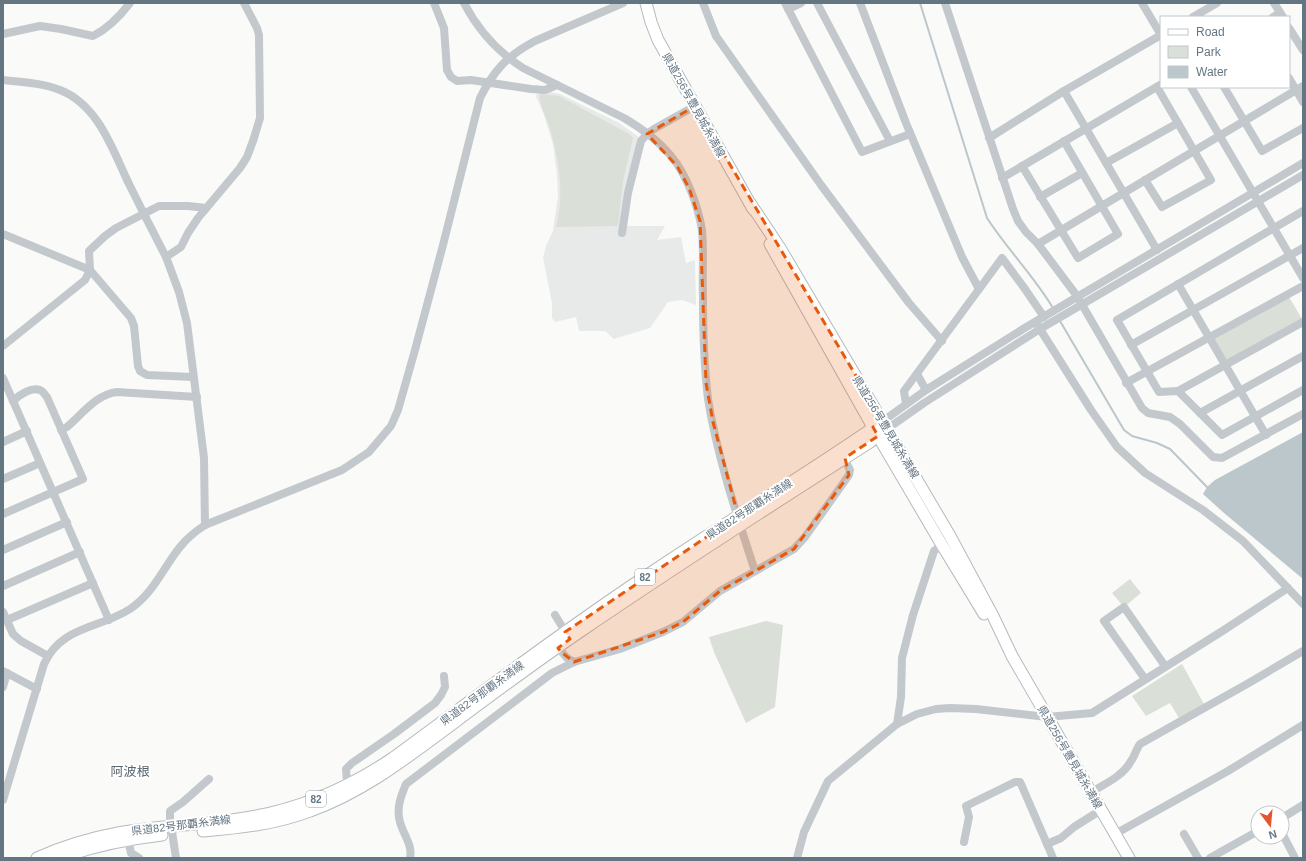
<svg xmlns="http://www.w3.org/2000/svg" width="1306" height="861" font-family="Arial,'Noto Sans JP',sans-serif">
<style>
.built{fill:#e8e9e9}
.green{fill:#dadfd7}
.water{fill:#bbc7cb}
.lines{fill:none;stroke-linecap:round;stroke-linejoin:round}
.stream{stroke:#bbc7cb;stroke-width:2}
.major-casing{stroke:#b5babe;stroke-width:13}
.minor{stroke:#c3c8cc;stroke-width:8}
.major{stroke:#fff;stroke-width:11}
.minor-bridge{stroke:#c3c8cc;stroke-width:8}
.marked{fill:#e8590c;fill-opacity:0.2;stroke:#e8590c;stroke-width:3;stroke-dasharray:8 5;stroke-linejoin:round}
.labels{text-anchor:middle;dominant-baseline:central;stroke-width:4;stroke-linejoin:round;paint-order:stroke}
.shield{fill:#fff;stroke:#939fa8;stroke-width:1}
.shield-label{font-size:10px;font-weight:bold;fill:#657683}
.street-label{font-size:11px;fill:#657683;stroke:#fff}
.quarter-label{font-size:13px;fill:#57646e;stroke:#fff}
</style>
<rect width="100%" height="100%" fill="#fafaf8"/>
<path class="built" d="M 538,92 L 551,92 L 560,94 L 619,123 L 639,137 L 627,226 L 665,226 L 657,240 L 681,237 L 686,263 L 695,260 L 696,305 L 682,300 L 668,302 L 650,328 L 614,339 L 605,331 L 579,331 L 576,317 L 555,322 L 552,318 L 552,303 L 543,258 L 546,246 L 553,231 L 558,196 L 557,174 L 553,144 L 544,115 L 536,96 Z"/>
<g class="green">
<path d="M 540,94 L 559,96 L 629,134 L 633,138 L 623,181 L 618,226 L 556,227 C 565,194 559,158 549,126 C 547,119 538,101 540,94 Z"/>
<path d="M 1289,297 L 1302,319 L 1227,361 L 1213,339 Z"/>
<path d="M 1130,579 L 1141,593 L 1124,607 L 1112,593 Z"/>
<path d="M 766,621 L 783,625 L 775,707 L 746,723 L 714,652 L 709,637 Z"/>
<path d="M 1182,664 L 1204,704 L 1179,718 L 1170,703 L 1146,716 L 1132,696 Z"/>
</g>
<path class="water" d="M 1303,432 L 1303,579 L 1224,513 L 1203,494 L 1207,487 L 1215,480 Z"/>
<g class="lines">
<g class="stream">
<path d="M 920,3 L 987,218 C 1007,249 1034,276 1053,308"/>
<path d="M 1060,321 L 1124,430 L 1132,436 L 1157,443 L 1170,449 L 1207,487"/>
</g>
<g class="major-casing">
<g id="major">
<path d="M 646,3 L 651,22 L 658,40 L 753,209"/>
<path d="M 750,203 L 780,248 L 950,536 L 993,616 L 1012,656 L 1129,858"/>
<path d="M 770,244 L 878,436 L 942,545 L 984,614"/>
<path d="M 203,831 C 239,828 276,824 310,811 C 361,793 404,760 447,728 C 491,695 535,662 581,631 C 676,566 773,504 870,442 L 887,429"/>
<path d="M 37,858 C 62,847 91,838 118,833 C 162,825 207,825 251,817 C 303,808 350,787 393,758 C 480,694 566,629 655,570 C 731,519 809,473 883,421"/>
<path d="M 60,858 C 93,846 127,839 162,835"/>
</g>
</g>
<g class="minor">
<path d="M 434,3 L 444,28 L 447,70 L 451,77 L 457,81 L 471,80 L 531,89 L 545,90 L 557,85"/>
<path d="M 464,3 C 478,30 498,52 523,68 L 624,118 C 641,128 658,140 671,156 C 687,175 698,206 702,230 C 704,252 702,275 703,297 C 703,331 704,365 708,399 C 717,456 737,516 755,571"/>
<path d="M 703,3 L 716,36 L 821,185 L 909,303 L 942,341"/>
<path d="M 785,3 L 862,152 L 910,134"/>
<path d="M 817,3 L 890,141"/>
<path d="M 860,3 L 906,123 L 962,257 L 979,289"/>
<path d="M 945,3 L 1013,209 L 1018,221 L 1026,232 L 1038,244 L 1077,296 L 1142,408 L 1148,413 L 1170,417 L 1180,424 L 1213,457 L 1222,458 L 1303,414"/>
<path d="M 1142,3 L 1161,35"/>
<path d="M 1274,3 L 1283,17"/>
<path d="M 788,9 L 801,3"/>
<path d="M 1193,17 L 1217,3"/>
<path d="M 1273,17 L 1280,13"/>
<path d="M 1289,28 L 1303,50"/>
<path d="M 3,34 L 40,26 L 61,29 L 93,36 C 109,28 120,16 130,3"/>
<path d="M 1289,78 L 1303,102"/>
<path d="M 3,80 C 22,82 43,83 60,90 C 98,105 112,148 128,182"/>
<path d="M 1191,87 L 1303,278"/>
<path d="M 1224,87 L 1262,151 L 1303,128"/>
<path d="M 1064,91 L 1157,250"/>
<path d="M 989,138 L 1064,91 L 1161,35"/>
<path d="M 1106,163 L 1178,123"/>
<path d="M 1022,166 L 1078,258 L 1118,234 L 1064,141"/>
<path d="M 1002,178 L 1160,85"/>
<path d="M 1145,180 L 1162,207 L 1211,180 L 1157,87"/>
<path d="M 1040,197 L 1082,173"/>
<path d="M 1303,211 L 1117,320 L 1159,392 L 1178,391 L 1222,435 L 1303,390"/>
<path d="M 146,218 L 166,257 L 179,292 L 187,323 L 204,458 L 205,525"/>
<path d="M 622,233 L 628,193 L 641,141 L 647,134 L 654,129 L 695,106"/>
<path d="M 3,234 L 90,270 L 131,318 L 134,326 L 138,366 L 140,371 L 147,375 L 193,377"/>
<path d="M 1038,244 L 1303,86"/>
<path d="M 166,257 L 181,247 L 188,233 L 198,218 L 240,168 L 247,157 L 253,141 L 260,118 L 259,35 L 257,28 L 244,3"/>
<path d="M 1178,284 L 1266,435"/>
<path d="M 1038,326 L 1091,410 L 1117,447 L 1145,473 L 1203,510 L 1243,541 L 1303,604"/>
<path d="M 1131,345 L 1303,248"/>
<path d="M 3,346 L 85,280 L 90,270 L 89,251 L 105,236 L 116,228 L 159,206 L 188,206 L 206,208"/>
<path d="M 917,374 L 926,390"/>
<path d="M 3,378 L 109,620"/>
<path d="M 1126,383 L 1303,286"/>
<path d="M 1178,391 L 1303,322"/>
<path d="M 906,404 L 904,391 L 1002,258 L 1025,289 L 1044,317"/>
<path d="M 1200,413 L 1303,356"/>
<path d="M 883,421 L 926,390 L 1023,329 L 1303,163"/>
<path d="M 887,429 L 924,403 L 1040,329 L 1303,175"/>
<path d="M 61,430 L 67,427 C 82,414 97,394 117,392 L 197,397"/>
<path d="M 3,442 L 27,431"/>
<path d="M 3,479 L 40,463"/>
<path d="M 3,514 L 83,479 L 47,397 C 45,395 43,391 40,390 C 31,387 19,395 13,401"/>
<path d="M 3,550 L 67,522"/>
<path d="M 3,586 L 80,552"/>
<path d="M 3,612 L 13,634 L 21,641 L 48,656"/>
<path d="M 555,615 L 568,636"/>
<path d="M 7,620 L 93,583"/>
<path d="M 555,644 L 567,658 L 574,662"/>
<path d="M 3,671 L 37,689"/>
<path d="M 1145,679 L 1104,621 L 1124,607 L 1165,666"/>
<path d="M 3,687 L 7,673"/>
<path d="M 897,724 L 901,697 L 902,658 L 913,615 L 934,551 L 942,545"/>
<path d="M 351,789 L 347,781 L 346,769 L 352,763 L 394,734 L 435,703 L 441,695 L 445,687 L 444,676"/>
<path d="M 1091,792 C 1105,784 1123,776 1131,761 C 1135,756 1136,749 1140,744 L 1247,684 L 1303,651"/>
<path d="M 3,800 L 44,664 C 61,626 99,629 130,609 C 153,594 163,568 180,547 C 187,538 196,531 205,525 L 342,470 L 369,452 L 391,426 L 398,410 L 415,350 L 443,245 L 480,98 C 494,70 507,56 535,41 L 623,3"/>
<path d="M 170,818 L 170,811 L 183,802 L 209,779"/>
<path d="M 1282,818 L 1303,805"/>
<path d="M 1282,833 L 1295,858"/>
<path d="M 1115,834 L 1228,771 L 1303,725"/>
<path d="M 1184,834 L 1198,858"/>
<path d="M 128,840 L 131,853 L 139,858"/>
<path d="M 964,842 L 969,817 L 966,806 L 1015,782 L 1020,782 L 1021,784 L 1047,844"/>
<path d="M 174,845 L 176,858"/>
<path d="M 410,858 C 413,845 403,834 400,822 C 396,808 401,796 406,784 L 552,673 L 574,662 L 620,649 L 663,632 L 683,622 L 720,591 L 794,549 L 805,537 L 849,475 L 850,470 L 842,455"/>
<path d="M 797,858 L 804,832 L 828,781 L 897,724 L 917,714 L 936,709 L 950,708 L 976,709 L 1047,717 L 1092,713 L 1224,630 L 1288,588"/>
<path d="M 1053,858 L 1047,844 L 1061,838 L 1074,827 L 1101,810"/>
<path d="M 1210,858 L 1258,831"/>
</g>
<use href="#major" class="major"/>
<g class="minor-bridge">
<path d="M 128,182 L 146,218"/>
<path d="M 170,818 L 174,845"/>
</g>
</g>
<path class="marked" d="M 695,106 L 883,421 L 873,427 L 878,436 L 845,458 L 849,475 L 794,549 L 720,591 L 683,622 L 663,632 L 574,662 L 561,652 L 558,648 L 570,639 L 565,632 L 738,516 L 713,422 L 706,383 L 700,221 L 689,188 L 677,166 L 647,134 Z"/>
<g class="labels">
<g class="shield">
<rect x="635" y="569" width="20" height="16" rx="3"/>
<rect x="306" y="791" width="20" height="16" rx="3"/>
</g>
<g class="shield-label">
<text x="645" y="577">82</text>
<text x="316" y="799">82</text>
</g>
<g class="street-label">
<text transform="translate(694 105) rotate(61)">県道256号豊見城糸満線</text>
<text transform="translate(886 427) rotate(59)">県道256号豊見城糸満線</text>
<text transform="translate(749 509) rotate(-33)">県道82号那覇糸満線</text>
<text transform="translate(482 693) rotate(-36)">県道82号那覇糸満線</text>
<text transform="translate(1070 757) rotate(60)">県道256号豊見城糸満線</text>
<text transform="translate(181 825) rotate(-7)">県道82号那覇糸満線</text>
</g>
<g class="quarter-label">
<text x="130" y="771">阿波根</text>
</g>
</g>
<rect width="1306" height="861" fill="none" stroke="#657683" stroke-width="8"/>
<rect x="1160" y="16" width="130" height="72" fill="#ffffff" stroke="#c1c8cd"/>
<rect x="1168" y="29" width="20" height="6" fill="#ffffff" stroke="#c1c8cd"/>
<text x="1196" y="36" font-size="12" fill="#657683">Road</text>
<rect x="1168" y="46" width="20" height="12" fill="#dadfd7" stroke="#c1c8cd"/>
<text x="1196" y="56" font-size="12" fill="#657683">Park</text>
<rect x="1168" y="66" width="20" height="12" fill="#bbc7cb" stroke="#c1c8cd"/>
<text x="1196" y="76" font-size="12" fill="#657683">Water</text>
<g transform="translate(1270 825) rotate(164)"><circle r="19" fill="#ffffff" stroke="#c1c8cd"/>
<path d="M0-3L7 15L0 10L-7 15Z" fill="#e4572e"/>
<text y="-6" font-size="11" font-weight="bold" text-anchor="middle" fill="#657683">N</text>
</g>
</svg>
